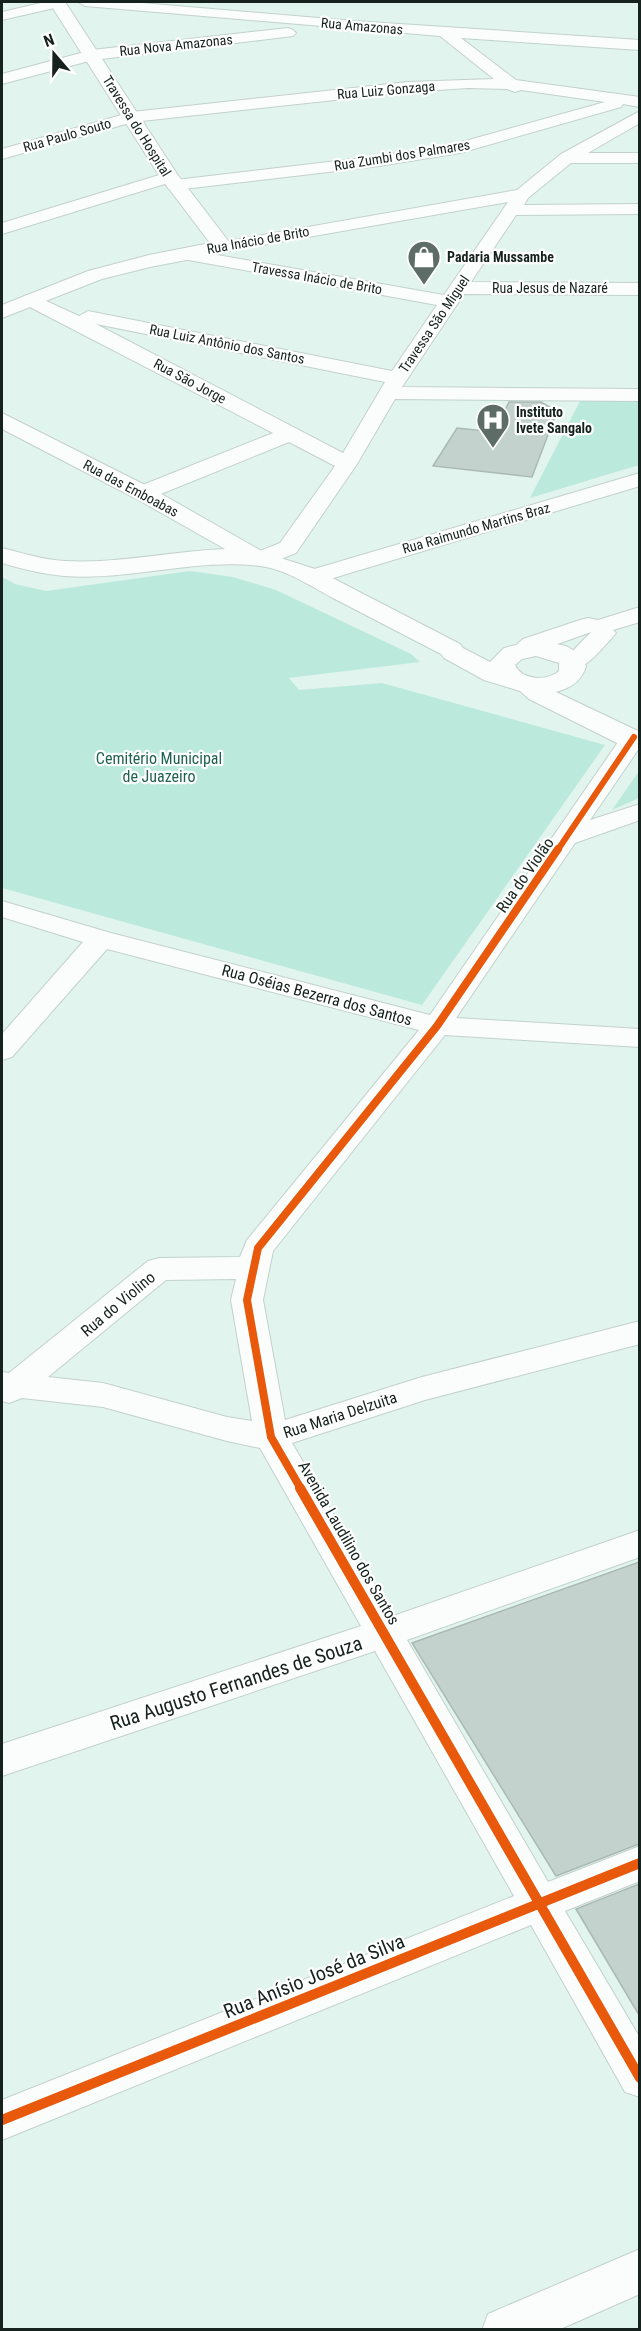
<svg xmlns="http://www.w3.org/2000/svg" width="641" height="2331" font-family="'Roboto Condensed',sans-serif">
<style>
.green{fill:#bbeadc}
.building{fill:#c3d2cd;stroke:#aab9b4;stroke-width:1.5}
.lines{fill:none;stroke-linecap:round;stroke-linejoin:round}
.minor-casing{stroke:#c2d1cc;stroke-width:2}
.tertiary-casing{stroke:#c2d1cc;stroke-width:2}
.minor{fill:#fbfdfc;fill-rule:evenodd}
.tertiary{fill:#fbfdfc;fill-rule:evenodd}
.cycleway-far2-casing{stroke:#fff;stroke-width:9}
.cycleway-far1-casing{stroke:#fff;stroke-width:11}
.cycleway-casing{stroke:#fff;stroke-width:14}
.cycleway-far2{stroke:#e8590c;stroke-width:6}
.cycleway-far1{stroke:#e8590c;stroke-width:8}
.cycleway{stroke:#e8590c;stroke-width:10}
.labels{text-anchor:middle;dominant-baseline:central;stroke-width:4.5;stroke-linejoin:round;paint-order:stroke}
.far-street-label{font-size:14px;fill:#15221e;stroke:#fff}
.far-poi-label{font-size:14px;font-weight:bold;fill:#15221e;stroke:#fff;text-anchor:start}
.park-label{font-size:16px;fill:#1f6252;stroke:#fff}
.street-label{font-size:16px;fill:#15221e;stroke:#fff}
.near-street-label{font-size:20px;fill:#15221e;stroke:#fff}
</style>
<rect width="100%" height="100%" fill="#e2f4ee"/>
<g class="green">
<path d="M 580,401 L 639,401 L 639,465 L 530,498 Z"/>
<path d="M 190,571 L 233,577 L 276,590 L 411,654 L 420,662 L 289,678 L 299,690 L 382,683 L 605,745 L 422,1005 L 2,888 L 2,577 L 15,584 L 46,591 Z"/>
<path d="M 639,771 L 639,798 L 612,810 Z"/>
</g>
<g class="building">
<path d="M 509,402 L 541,402 L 557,411 L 532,477 L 433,466 L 457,428 L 494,432 Z"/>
<path d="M 639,1562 L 639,1844 L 556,1876 L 412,1643 Z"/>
<path d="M 639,1884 L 639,2015 L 576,1909 Z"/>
</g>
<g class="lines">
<g class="minor-casing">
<g id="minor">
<path d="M 45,2 L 65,3 L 63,6 L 2,20 L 2,12 Z"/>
<path d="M 78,2 L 130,2 L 354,21 L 640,40 L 640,50 L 461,38 L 516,80 L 640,97 L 640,107 L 623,104 L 621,107 L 460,153 L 379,166 L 175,190 L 169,189 L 166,185 L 168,183 L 2,234 L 2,223 L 169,172 L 175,173 L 178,177 L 176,180 L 379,156 L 458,143 L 605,102 L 521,90 L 515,92 L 507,89 L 468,88 L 408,92 L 133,122 L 2,159 L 2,149 L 132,112 L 408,82 L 494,79 L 440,36 L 85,6 Z"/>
<path d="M 288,28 L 293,30 L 296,33 L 293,36 L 93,60 L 2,84 L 2,74 L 92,50 Z"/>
<path d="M 640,111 L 640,123 L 588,153 L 640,153 L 640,163 L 571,163 L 528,198 L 524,205 L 640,204 L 640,214 L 516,215 L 471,282 L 640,283 L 640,295 L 464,294 L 402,387 L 640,389 L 640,401 L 395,399 L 357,464 L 296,553 L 268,564 L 260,566 L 252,564 L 249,559 L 252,554 L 280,543 L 335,466 L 289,442 L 151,498 L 143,499 L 135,498 L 132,493 L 135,488 L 273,433 L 24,304 L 22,300 L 24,296 L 31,294 L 79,316 L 88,311 L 392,371 L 437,305 L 183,259 L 177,258 L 174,254 L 177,250 L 183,249 L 444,295 L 508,202 L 223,252 L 217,251 L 214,247 L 217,243 L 223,242 L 517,190 L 561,154 ZM 96,324 L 385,382 L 343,453 Z"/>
<path d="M 640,473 L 640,486 L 320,582 L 312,584 L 304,582 L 301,577 L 304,572 Z"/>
<path d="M 640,607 L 640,622 L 613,630 L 616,633 L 612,638 C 599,651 585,673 565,668 L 561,663 L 591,632 L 524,656 L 516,654 L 512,649 L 523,639 L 580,620 L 588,618 L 598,620 Z"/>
<path d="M 634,730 L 640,731 L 640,747 L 590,820 L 640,804 L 640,820 L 575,843 L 456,1018 L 640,1029 L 640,1047 L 445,1035 L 273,1251 L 263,1300 L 285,1420 L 422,1377 L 640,1321 L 640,1344 L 425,1400 L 292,1443 L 393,1616 L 640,1530 L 640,1557 L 407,1640 L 548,1882 L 640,1846 L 640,1881 L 565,1911 L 640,2038 L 640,2097 L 625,2092 L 531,1925 L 2,2140 L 2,2100 L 514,1896 L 375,1651 L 2,1776 L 2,1744 L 361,1626 L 260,1448 L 227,1441 L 103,1407 L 22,1398 L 9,1403 L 2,1401 L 2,1372 L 9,1373 L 148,1261 L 159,1258 L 240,1257 L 247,1240 L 419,1030 L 107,949 L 12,1057 L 2,1060 L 2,1034 L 83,942 L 2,917 L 2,901 L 111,933 L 430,1015 L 625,732 ZM 236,1279 L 231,1300 L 252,1421 L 227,1417 L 103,1383 L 48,1377 L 166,1280 Z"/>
<path d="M 640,2249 L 640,2294 L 558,2330 L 482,2330 L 488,2314 Z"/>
</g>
</g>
<g class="tertiary-casing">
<g id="tertiary">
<path d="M 49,2 L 65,2 L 177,174 L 233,247 L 230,251 L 223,253 L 150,267 L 102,279 L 2,318 L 2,305 L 88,271 L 149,255 L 210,243 L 160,177 Z"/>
<path d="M 2,413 L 151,488 L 265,553 L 315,569 L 460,644 L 463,648 L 490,662 L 504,648 L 536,640 L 566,646 L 578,653 L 586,666 C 582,681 571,688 556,692 L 640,732 L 640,748 L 617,743 L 529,699 L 520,691 L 484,680 L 444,658 L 441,654 C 404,635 368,616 331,597 C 309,585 285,569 260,566 C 194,558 130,581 64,576 C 42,574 22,569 2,563 L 2,548 C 23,553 43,560 65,561 C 118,564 172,551 225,549 L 135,498 L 2,429 ZM 536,656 L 559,663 L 559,671 C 548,681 522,681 515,665 L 522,659 Z"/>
</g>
</g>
<use href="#minor" class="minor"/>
<use href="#tertiary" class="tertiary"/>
<g class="cycleway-far2-casing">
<path id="cycleway-far2" d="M 557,851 L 634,737"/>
</g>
<g class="cycleway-far1-casing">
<path id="cycleway-far1" d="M 301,1489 L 271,1437 L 247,1300 L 258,1248 L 437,1026 L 558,849"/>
</g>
<g class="cycleway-casing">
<g id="cycleway">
<path d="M 300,1488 L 640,2078"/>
<path d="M 2,2120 L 640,1863"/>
</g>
</g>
<use href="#cycleway-far2" class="cycleway-far2"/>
<use href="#cycleway-far1" class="cycleway-far1"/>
<use href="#cycleway" class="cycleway"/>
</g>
<defs>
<g id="shop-pin" transform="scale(1.725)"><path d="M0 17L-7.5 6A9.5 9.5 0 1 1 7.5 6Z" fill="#5d6c67" stroke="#fff"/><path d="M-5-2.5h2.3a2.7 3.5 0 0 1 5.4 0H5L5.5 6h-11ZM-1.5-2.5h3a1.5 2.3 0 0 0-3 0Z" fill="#fff"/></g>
<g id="hospital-pin" transform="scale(1.725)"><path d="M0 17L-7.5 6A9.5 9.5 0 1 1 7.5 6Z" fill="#5d6c67" stroke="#fff"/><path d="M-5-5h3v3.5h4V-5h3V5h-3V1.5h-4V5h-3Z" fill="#fff"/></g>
</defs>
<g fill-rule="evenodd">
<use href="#shop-pin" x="424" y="257"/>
<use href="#hospital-pin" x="493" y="420"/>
</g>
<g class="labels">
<g class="far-street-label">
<text transform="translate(362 26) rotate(5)">Rua Amazonas</text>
<text transform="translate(176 45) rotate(-6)">Rua Nova Amazonas</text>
<text transform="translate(386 90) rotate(-5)">Rua Luiz Gonzaga</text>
<text transform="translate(137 126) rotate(58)">Travessa do Hospital</text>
<text transform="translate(67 135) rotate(-16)">Rua Paulo Souto</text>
<text transform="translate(402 155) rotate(-9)">Rua Zumbi dos Palmares</text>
<text transform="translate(258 240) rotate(-10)">Rua Inácio de Brito</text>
<text transform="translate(317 278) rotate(10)">Travessa Inácio de Brito</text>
<text x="550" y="288">Rua Jesus de Nazaré</text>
<text transform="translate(434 324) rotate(-56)">Travessa São Miguel</text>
<text transform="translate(227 344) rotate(11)">Rua Luiz Antônio dos Santos</text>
<text transform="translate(190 381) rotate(28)">Rua São Jorge</text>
<text transform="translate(131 488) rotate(28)">Rua das Emboabas</text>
<text transform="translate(476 528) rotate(-16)">Rua Raimundo Martins Braz</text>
</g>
<g class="far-poi-label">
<text x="447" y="257">Padaria Mussambe</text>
<text x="516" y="412">Instituto<tspan x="516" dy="16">Ivete Sangalo</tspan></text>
</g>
<g class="park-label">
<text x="159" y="758">Cemitério Municipal<tspan x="159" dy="18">de Juazeiro</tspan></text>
</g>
<g class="street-label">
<text transform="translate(525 875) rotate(-55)">Rua do Violão</text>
<text transform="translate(317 995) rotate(15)">Rua Oséias Bezerra dos Santos</text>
<text transform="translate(118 1304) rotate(-40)">Rua do Violino</text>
<text transform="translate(340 1415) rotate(-18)">Rua Maria Delzuita</text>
<text transform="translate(349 1543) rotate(60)">Avenida Laudilino dos Santos</text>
</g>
<g class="near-street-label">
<text transform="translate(236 1683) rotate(-18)">Rua Augusto Fernandes de Souza</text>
<text transform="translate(314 1976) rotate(-22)">Rua Anísio José da Silva</text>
</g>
</g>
<rect width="641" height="2331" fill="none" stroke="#15221e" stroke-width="6"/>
<g transform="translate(54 54) rotate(340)" stroke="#ffffff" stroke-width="4.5" paint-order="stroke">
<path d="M0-4.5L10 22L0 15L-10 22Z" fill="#15221e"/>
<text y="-9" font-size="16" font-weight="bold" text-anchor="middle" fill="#15221e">N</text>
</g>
</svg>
